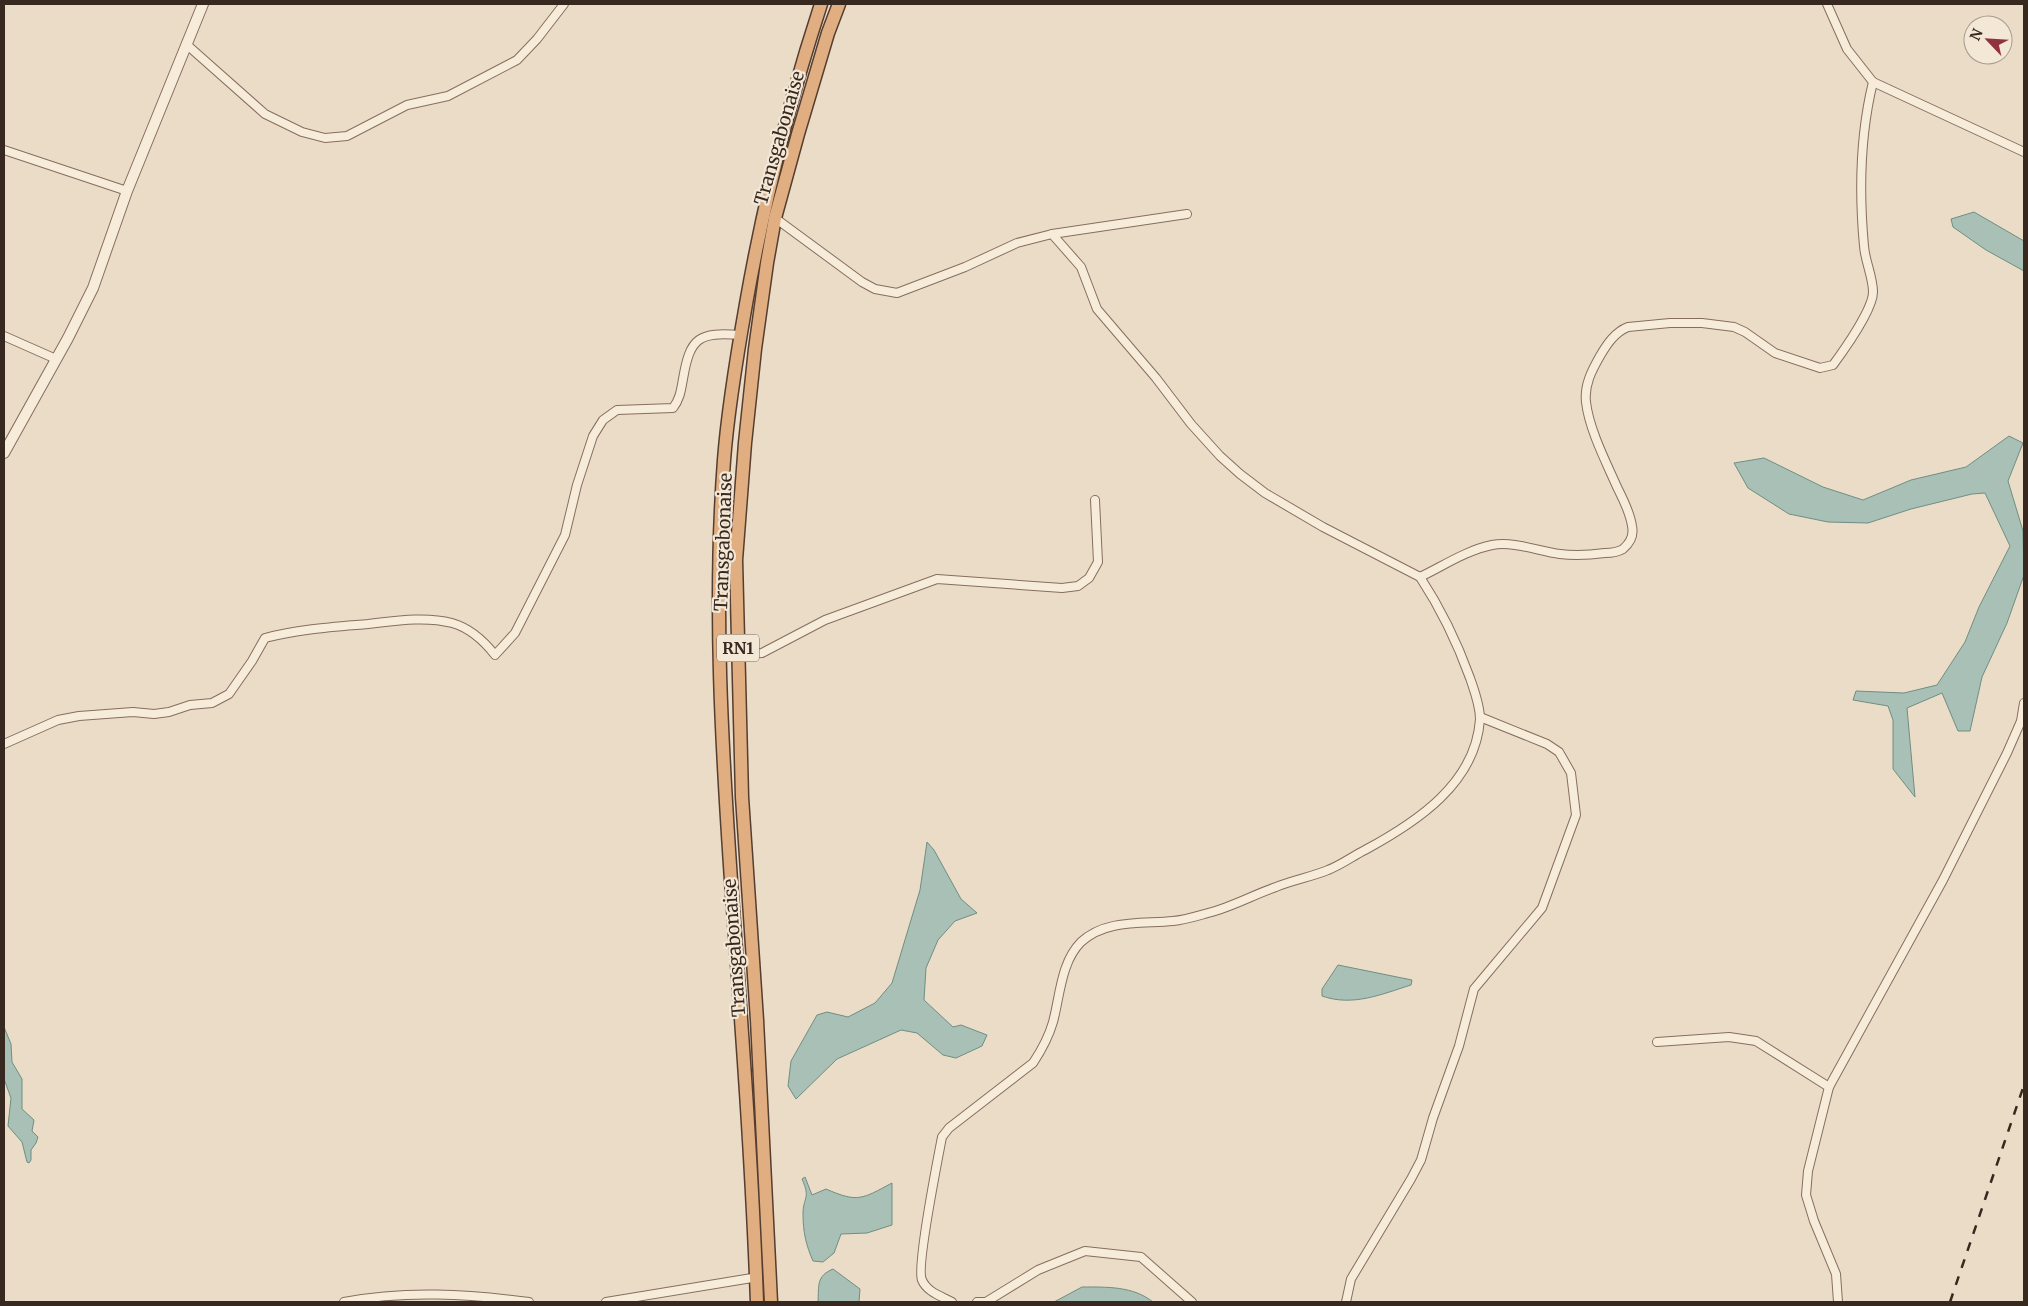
<svg xmlns="http://www.w3.org/2000/svg" width="2028" height="1306" font-family="Merriweather,serif">
<style>
.water{fill:#a8c0b6;stroke:#6f8e82}
.lines{fill:none;stroke-linecap:round;stroke-linejoin:round}
.minor-casing{stroke:#866e5e;stroke-width:10}
.tertiary-casing{stroke:#866e5e;stroke-width:12}
.trunk-casing{stroke:#543d31;stroke-width:15}
.minor{stroke:#f7ebda;stroke-width:8}
.tertiary{stroke:#f7ebda;stroke-width:10}
.trunk{stroke:#e0ae80;stroke-width:12}
.rail{stroke:#372920;stroke-width:2.5;stroke-dasharray:9 9;stroke-linecap:butt}
.labels{text-anchor:middle;dominant-baseline:central;stroke-width:4.5;stroke-linejoin:round;paint-order:stroke}
.shield{fill:#f3e7d6;stroke:#6f6257;stroke-width:1}
.shield-label{font-size:16px;font-weight:bold;fill:#372920}
.street-label{font-size:18px;fill:#372920;stroke:#f3e7d6}
</style>
<rect width="100%" height="100%" fill="#ebdcc7"/>
<g class="water">
<path d="M 1974,212 L 2024,241 L 2024,271 L 1986,250 L 1953,227 L 1951,219 Z"/>
<path d="M 2009,436 L 2023,443 L 2008,481 L 2023,531 L 2024,575 L 2007,623 L 1982,677 L 1970,731 L 1958,731 L 1942,693 L 1907,708 L 1915,797 L 1893,769 L 1893,720 L 1888,706 L 1853,700 L 1856,691 L 1904,693 L 1937,685 L 1965,642 L 1979,607 L 2010,546 L 1985,493 L 1972,494 L 1911,509 L 1868,523 L 1828,522 L 1789,514 L 1748,488 L 1734,463 L 1764,458 L 1823,487 L 1863,500 L 1911,480 L 1966,467 Z"/>
<path d="M 927,842 L 934,850 L 961,899 L 977,913 L 955,921 L 938,940 L 926,968 L 924,1000 L 953,1027 L 961,1025 L 987,1035 L 982,1046 L 956,1058 L 943,1055 L 917,1033 L 901,1030 L 837,1059 L 796,1099 L 788,1086 L 791,1061 L 817,1015 L 827,1012 L 848,1017 L 875,1003 L 892,983 L 920,890 Z"/>
<path d="M 1338,965 L 1412,980 L 1411,985 C 1382,994 1353,1007 1322,996 L 1322,989 Z"/>
<path d="M 4,1027 L 11,1044 L 12,1062 L 22,1079 L 22,1109 L 34,1120 L 32,1131 L 38,1137 L 36,1143 L 31,1150 L 31,1160 L 29,1163 L 27,1162 L 22,1142 L 8,1126 L 11,1098 L 4,1079 Z"/>
<path d="M 805,1177 L 812,1195 L 826,1189 C 858,1203 862,1199 892,1183 L 892,1225 L 867,1233 L 841,1234 L 834,1253 L 823,1262 L 813,1261 C 806,1245 803,1232 803,1214 C 803,1197 811,1199 802,1179 Z"/>
<path d="M 833,1269 L 860,1289 L 859,1302 L 818,1302 C 819,1286 816,1276 833,1269 Z"/>
<path d="M 1082,1287 C 1107,1287 1133,1286 1153,1302 L 1054,1302 Z"/>
</g>
<g class="lines">
<g class="minor-casing">
<g id="minor">
<path d="M 1827,4 L 1847,49 L 1873,82 L 2024,152"/>
<path d="M 186,44 L 265,114 L 302,132 L 325,138 L 347,136 L 407,105 L 448,96 L 517,60 L 537,39 L 564,4"/>
<path d="M 4,150 L 127,191"/>
<path d="M 775,218 L 862,282 L 875,289 L 897,293 L 965,267 L 1017,243 L 1052,234 L 1081,267 L 1097,309 L 1156,378 L 1191,424 L 1220,456 L 1240,474 L 1265,493 L 1323,527 L 1420,577 C 1443,566 1467,550 1492,545 C 1514,541 1538,551 1560,554 C 1575,556 1590,555 1605,553 C 1611,553 1618,552 1623,549 C 1630,543 1634,535 1632,526 C 1630,512 1623,499 1617,487 C 1606,462 1589,429 1586,402 C 1584,385 1592,370 1600,356 C 1607,344 1615,332 1628,327 L 1670,323 L 1702,323 L 1734,327 L 1745,332 L 1775,353 L 1820,368 L 1833,365 C 1844,350 1873,309 1873,292 C 1873,277 1865,261 1864,246 C 1859,192 1860,135 1873,82"/>
<path d="M 1052,234 L 1187,214"/>
<path d="M 4,336 L 56,359"/>
<path d="M 738,655 L 762,653 L 825,620 L 937,579 L 1062,588 L 1078,586 L 1089,578 L 1098,562 L 1095,500"/>
<path d="M 4,744 L 58,720 L 79,716 L 133,712 L 154,714 L 169,712 L 190,705 L 212,703 L 229,694 L 252,661 L 265,638 C 299,629 333,627 368,624 C 395,621 425,616 452,623 C 470,628 484,641 495,655 L 515,633 L 565,535 L 577,485 L 593,436 L 603,420 L 617,410 L 673,408 C 680,399 681,390 683,379 C 690,337 699,332 740,335"/>
<path d="M 1657,1042 L 1729,1037 L 1756,1041 L 1829,1087"/>
<path d="M 344,1302 C 405,1290 468,1294 529,1302"/>
<path d="M 606,1302 L 758,1277"/>
<path d="M 952,1302 C 941,1296 927,1292 922,1280 C 916,1268 938,1158 942,1137 L 949,1128 L 1033,1063 C 1041,1051 1049,1036 1053,1022 C 1060,996 1061,962 1081,942 C 1106,919 1142,924 1173,921 C 1185,920 1197,916 1208,913 C 1232,907 1253,895 1276,887 C 1293,880 1311,877 1328,870 C 1341,865 1353,856 1365,850 C 1417,822 1476,783 1480,719 C 1480,705 1474,690 1470,678 C 1457,642 1441,609 1420,577"/>
<path d="M 977,1302 L 986,1302 L 1038,1270 L 1085,1251 L 1141,1257 L 1192,1302"/>
<path d="M 1346,1302 L 1351,1279 L 1411,1179 L 1421,1160 L 1433,1118 L 1459,1046 L 1474,989 L 1542,908 L 1576,815 L 1571,773 L 1559,752 L 1547,744 L 1480,717"/>
<path d="M 1838,1302 L 1836,1274 L 1814,1221 L 1806,1195 L 1808,1171 L 1829,1087 L 1943,880 L 2007,753 L 2021,721 L 2024,703"/>
</g>
</g>
<g class="tertiary-casing">
<path id="tertiary" d="M 4,453 L 68,338 L 93,288 L 127,191 L 203,4"/>
</g>
<g class="trunk-casing">
<g id="trunk">
<path d="M 757,1302 C 752,1166 742,1030 732,895 C 722,750 713,605 724,460 C 728,408 737,355 746,304 C 764,201 789,102 821,4"/>
<path d="M 771,1302 L 757,1020 L 742,797 L 736,560 L 745,443 L 755,349 L 767,263 L 775,218 L 798,134 L 828,33 L 839,4"/>
</g>
</g>
<use href="#minor" class="minor"/>
<use href="#tertiary" class="tertiary"/>
<use href="#trunk" class="trunk"/>
<path class="rail" d="M 1950,1302 L 2024,1085"/>
</g>
<g class="labels">
<rect class="shield" x="717" y="634.5" width="42" height="27" rx="4"/>
<g class="shield-label">
<text x="738" y="648">RN1</text>
</g>
<g class="street-label">
<text transform="translate(779 138) rotate(-74)">Transgabonaise</text>
<text transform="translate(723 542) rotate(-88)">Transgabonaise</text>
<text transform="translate(734 948) rotate(-94)">Transgabonaise</text>
</g>
</g>
<rect width="2028" height="1306" fill="none" stroke="#372920" stroke-width="10"/>
<g transform="translate(1988 40) rotate(295)"><circle r="24" fill="#f3e7d6" stroke="#a89b8d"/>
<path d="M0-4L9 19L0 12L-9 19Z" fill="#91323f"/>
<text y="-8" font-size="14" font-weight="bold" text-anchor="middle" fill="#372920">N</text>
</g>
</svg>
